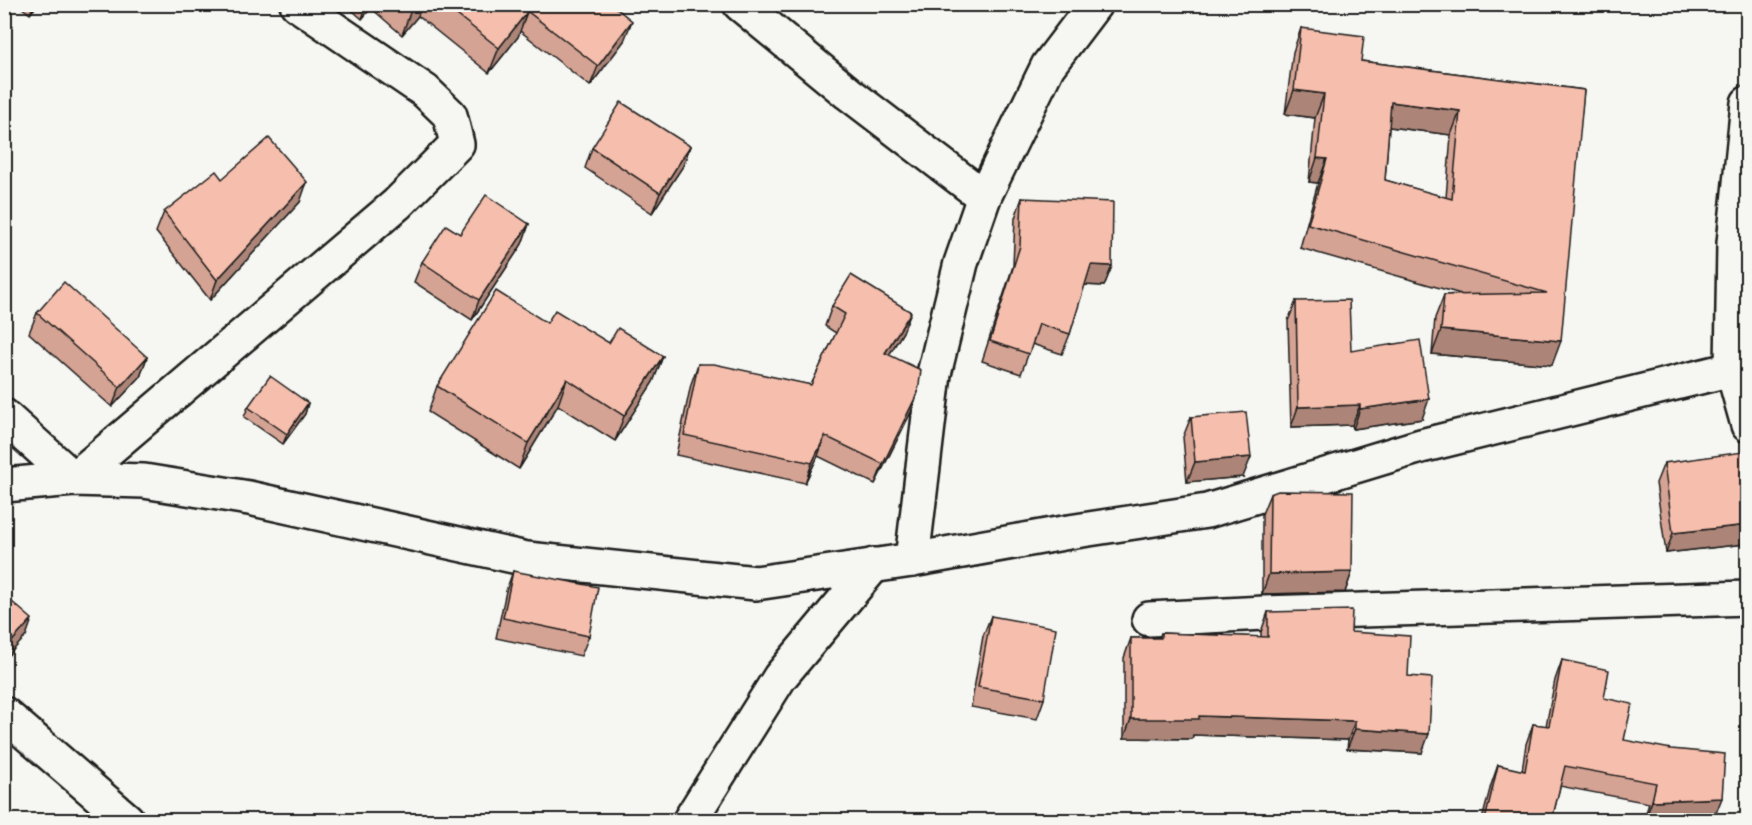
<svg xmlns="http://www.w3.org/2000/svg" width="1752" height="825" font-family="Pangolin,sans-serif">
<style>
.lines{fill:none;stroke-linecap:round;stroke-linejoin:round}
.minor-casing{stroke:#1c1c1c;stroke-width:38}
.minor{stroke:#f6f6f2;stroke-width:33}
.wall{fill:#d4a394;stroke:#1c1c1c;stroke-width:1.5;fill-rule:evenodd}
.shaded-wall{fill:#ac8578;stroke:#1c1c1c;stroke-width:1.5}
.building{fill:#f6beac;stroke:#1c1c1c;stroke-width:1.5;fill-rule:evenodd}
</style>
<rect width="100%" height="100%" fill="#f6f6f2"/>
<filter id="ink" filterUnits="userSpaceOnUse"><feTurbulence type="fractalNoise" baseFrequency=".0167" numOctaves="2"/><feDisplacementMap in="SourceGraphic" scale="12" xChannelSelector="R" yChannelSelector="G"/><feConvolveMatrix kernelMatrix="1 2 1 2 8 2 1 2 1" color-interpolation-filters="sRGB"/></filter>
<g filter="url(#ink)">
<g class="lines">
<g class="minor-casing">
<g id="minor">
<path d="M 740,4 L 848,93 L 984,197"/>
<path d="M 1748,103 L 1734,243 L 1732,368 L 1748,425"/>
<path d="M 4,416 L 74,479 L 397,204 L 457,144 L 450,115 L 425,91 L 297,4"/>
<path d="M 4,485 L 74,479 L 144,481 L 249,498 L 527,559 L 756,583 L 912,560 L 1069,532 L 1207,511 L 1421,446 L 1748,365"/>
<path d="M 912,560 L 934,374 L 961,263 L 984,197 L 1048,66 L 1095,4"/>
<path d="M 1149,619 L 1264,613 L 1748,598"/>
<path d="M 4,714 L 127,820"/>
<path d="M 690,820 L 780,677 L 874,565"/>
</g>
</g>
<use href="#minor" class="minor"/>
</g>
<g class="wall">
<path d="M 17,4 L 38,4 L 30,14 Z"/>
<path d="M 345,4 L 519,4 L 527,12 L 532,4 L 624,41 L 590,86 L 520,31 L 518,37 L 489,73 L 418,16 L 402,35 L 371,8 L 362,19 Z"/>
<path d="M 1301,28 L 1361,61 L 1584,90 L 1552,365 L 1432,354 L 1435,318 L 1444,295 L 1461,294 L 1300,248 L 1318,183 L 1309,182 L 1315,118 L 1285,114 L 1293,52 ZM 1389,127 L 1451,135 L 1446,198 L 1385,180 Z"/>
<path d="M 690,146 L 683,166 L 652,213 L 585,168 L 592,148 Z"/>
<path d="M 222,179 L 300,202 L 210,300 L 156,232 L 164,212 Z"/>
<path d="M 1022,198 L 1112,266 L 1104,286 L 1084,285 L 1070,334 L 1062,354 L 1032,344 L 1021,374 L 982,361 L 1013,266 L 1015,218 Z"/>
<path d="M 529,224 L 522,244 L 472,320 L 414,282 L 422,262 L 460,234 Z"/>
<path d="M 1296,301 L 1351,351 L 1422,419 L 1353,429 L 1352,425 L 1291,427 L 1288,321 Z"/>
<path d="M 832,306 L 903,332 L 889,355 L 918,392 L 911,412 L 875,484 L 818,456 L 805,483 L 676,455 L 691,384 L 698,364 L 811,385 L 836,333 L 825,326 Z"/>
<path d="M 37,313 L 147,357 L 140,377 L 112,407 L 29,333 Z"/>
<path d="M 547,323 L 609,343 L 663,356 L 653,382 L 615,441 L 558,405 L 519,469 L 428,412 L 437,386 Z"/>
<path d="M 308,403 L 305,414 L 283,444 L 244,417 L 248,407 Z"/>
<path d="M 1191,417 L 1243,477 L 1187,482 L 1183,437 Z"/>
<path d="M 1664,463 L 1745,544 L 1666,553 L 1656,483 Z"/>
<path d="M 1270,494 L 1352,572 L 1345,592 L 1262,594 L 1262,514 Z"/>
<path d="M 513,571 L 589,636 L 581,656 L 496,638 L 506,591 Z"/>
<path d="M 1268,612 L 1351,632 L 1408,676 L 1422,753 L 1347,749 L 1348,740 L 1193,735 L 1192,739 L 1124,738 L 1124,658 L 1131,638 L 1159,638 L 1161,633 L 1261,637 L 1261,632 Z"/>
<path d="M 991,616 L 1044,699 L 1037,719 L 971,707 L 983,636 Z"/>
<path d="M 1562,660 L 1604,698 L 1624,740 L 1714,818 L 1644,820 L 1649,803 L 1560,786 L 1552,820 L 1482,820 L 1491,785 L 1498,765 L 1522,771 L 1526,744 L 1533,724 L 1546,726 L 1555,680 Z"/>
</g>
<g class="shaded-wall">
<path d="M 34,4 L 38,4 L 30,14 Z"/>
<path d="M 367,4 L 372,4 L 371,8 L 362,19 Z"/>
<path d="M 416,4 L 422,4 L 418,16 L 402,35 L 411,10 Z"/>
<path d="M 527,12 L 518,37 L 489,73 L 499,48 Z"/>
<path d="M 632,21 L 624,41 L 590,86 L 598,66 Z"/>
<path d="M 1294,90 L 1324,94 L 1315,118 L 1285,114 Z"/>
<path d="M 1391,102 L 1460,111 L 1451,135 L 1382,126 Z"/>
<path d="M 690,146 L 683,166 L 652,213 L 660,193 Z"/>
<path d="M 1317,158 L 1327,159 L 1318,183 L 1309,182 Z"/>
<path d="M 307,182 L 300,202 L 210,300 L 217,280 Z"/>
<path d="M 529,224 L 522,244 L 472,320 L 479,300 Z"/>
<path d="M 1091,265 L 1112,266 L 1104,286 L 1083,285 Z"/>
<path d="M 911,312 L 903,332 L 878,373 L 885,353 Z"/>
<path d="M 1441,330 L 1561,341 L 1552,365 L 1432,354 Z"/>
<path d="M 663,356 L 653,382 L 615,441 L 624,416 Z"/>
<path d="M 147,357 L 140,377 L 112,407 L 120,387 Z"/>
<path d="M 567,379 L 558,405 L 519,469 L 528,443 Z"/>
<path d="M 918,392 L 911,412 L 875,484 L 883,464 Z"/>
<path d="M 1429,399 L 1422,419 L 1353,429 L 1360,409 Z"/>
<path d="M 308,403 L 305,414 L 283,444 L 287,434 Z"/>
<path d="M 1360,405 L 1352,425 L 1291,427 L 1298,407 Z"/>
<path d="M 825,436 L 818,456 L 805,483 L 812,463 Z"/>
<path d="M 1251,457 L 1243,477 L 1187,482 L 1195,462 Z"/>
<path d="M 1748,525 L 1748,538 L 1745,544 L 1666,553 L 1673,533 Z"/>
<path d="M 1352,572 L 1345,592 L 1262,594 L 1269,574 Z"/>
<path d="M 32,619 L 26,636 L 4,660 L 4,650 Z"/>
<path d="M 1199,716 L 1355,721 L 1348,740 L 1193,735 L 1192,739 L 1124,738 L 1131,719 Z"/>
<path d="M 1355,729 L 1429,734 L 1422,753 L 1347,749 Z"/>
<path d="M 1722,798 L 1714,818 L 1645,820 L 1652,801 Z"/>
</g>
<g class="building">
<path d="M 405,4 L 416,4 L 411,10 Z"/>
<path d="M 443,4 L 519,4 L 527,12 L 499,48 Z"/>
<path d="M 532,4 L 611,4 L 632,21 L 598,66 L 527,11 Z"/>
<path d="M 1301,28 L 1364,36 L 1361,61 L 1584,90 L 1561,341 L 1441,330 L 1444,295 L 1547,293 L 1308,224 L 1327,159 L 1317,158 L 1324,94 L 1294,90 ZM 1391,102 L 1460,111 L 1452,199 L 1385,180 Z"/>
<path d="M 621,102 L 690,146 L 660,193 L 592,148 Z"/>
<path d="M 269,138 L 307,182 L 217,280 L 164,212 L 216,171 L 222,179 Z"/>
<path d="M 486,195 L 529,224 L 479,300 L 422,262 L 446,225 L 460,234 Z"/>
<path d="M 1022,198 L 1113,202 L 1112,266 L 1091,265 L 1070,334 L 1039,324 L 1029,354 L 990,341 L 1020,246 Z"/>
<path d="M 851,275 L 911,312 L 885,353 L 921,370 L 918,392 L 883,464 L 825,436 L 812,463 L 684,435 L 698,364 L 714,364 L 811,385 L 845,314 L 832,306 Z"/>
<path d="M 64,282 L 147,357 L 120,387 L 37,313 Z"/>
<path d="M 496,291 L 547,323 L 555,310 L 609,343 L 618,328 L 663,356 L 624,416 L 567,379 L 528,443 L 437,386 Z"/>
<path d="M 1349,300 L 1351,351 L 1420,340 L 1429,399 L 1360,409 L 1360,405 L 1298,407 L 1296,301 Z"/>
<path d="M 270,376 L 308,403 L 287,434 L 248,407 Z"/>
<path d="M 1246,412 L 1251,457 L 1195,462 L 1191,417 Z"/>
<path d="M 1743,452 L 1748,487 L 1748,525 L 1673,533 L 1664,463 Z"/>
<path d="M 1278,491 L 1353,492 L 1352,572 L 1269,574 L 1270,494 Z"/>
<path d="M 513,571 L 598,587 L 589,636 L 503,618 Z"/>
<path d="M 4,595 L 32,619 L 4,650 Z"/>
<path d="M 1352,610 L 1351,632 L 1410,636 L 1408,676 L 1432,678 L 1429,734 L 1355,729 L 1355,721 L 1199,716 L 1199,719 L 1131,719 L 1131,638 L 1161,638 L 1161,633 L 1268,637 L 1268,612 Z"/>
<path d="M 991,616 L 1056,628 L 1044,699 L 978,687 Z"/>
<path d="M 1562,660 L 1609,670 L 1604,698 L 1632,704 L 1624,740 L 1671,749 L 1725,754 L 1722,798 L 1652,801 L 1656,783 L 1565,766 L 1552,820 L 1485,820 L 1498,765 L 1525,771 L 1533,724 L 1549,726 Z"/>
<path d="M 1648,818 L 1658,820 L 1648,820 Z"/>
</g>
</g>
<rect width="1752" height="825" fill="none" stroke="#f6f6f2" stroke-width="24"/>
<rect x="12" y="12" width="1728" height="801" fill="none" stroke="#1c1c1c" stroke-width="2" filter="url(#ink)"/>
</svg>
